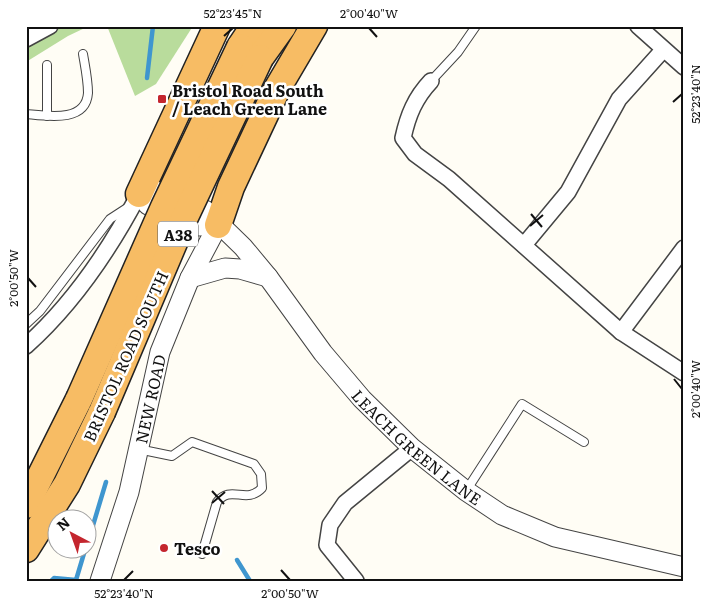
<svg xmlns="http://www.w3.org/2000/svg" width="710" height="607" font-family="Literata,serif">
<style>
.forest{fill:#b9dc9c}
.lines{fill:none;stroke-linecap:round;stroke-linejoin:round}
.stream{stroke:#3f96cf;stroke-width:4.5}
.service-casing{stroke:#444;stroke-width:10}
.minor-casing{stroke:#444;stroke-width:18}
.tertiary-casing{stroke:#444;stroke-width:21}
.trunk-casing{stroke:#222;stroke-width:29}
.service{stroke:#fff;stroke-width:8}
.minor{stroke:#fff;stroke-width:15}
.tertiary{stroke:#fff;stroke-width:19}
.trunk{stroke:#f7bc64;stroke-width:26}
.trunk-bridge-casing{stroke:#222;stroke-width:29;stroke-linecap:butt}
.trunk-bridge{stroke:#f7bc64;stroke-width:26}
.ticks{fill:none;stroke:#111;stroke-width:2}
.poi-dot{fill:#c4262e;stroke:#fff;stroke-width:2}
.labels{text-anchor:middle;dominant-baseline:central;stroke-width:5;stroke-linejoin:round;paint-order:stroke}
.shield{fill:#fff;stroke:#585858;stroke-width:1}
.shield-label{font-size:15px;font-weight:bold;fill:#111}
.poi-label{font-size:16px;font-weight:bold;fill:#111;stroke:#fff;text-anchor:start}
.street-label{font-size:16px;fill:#111;stroke:#fff}
.neatline{fill:none;stroke:#111;stroke-width:2}
.ticks-label{font-size:12px;text-anchor:middle;fill:#111}
</style>
<rect width="100%" height="100%" fill="#fffdf5"/>
<g class="forest">
<path d="M 26,26 L 89,26 L 68,36 L 26,62 Z"/>
<path d="M 107,26 L 193,26 L 156,84 L 135,96 Z"/>
</g>
<g class="lines">
<g class="stream">
<path d="M 147,78 L 153,26"/>
<path d="M 88,542 L 106,482"/>
<path d="M 237,560 L 250,581"/>
<path d="M 51,581 L 54,578 L 76,580 L 85,550"/>
</g>
<g class="service-casing">
<g id="service">
<path d="M 431,81 L 458,52 L 476,26"/>
<path d="M 26,114 C 47,116 86,123 88,93 C 88,80 85,66 83,54"/>
<path d="M 47,116 L 47,65"/>
<path d="M 26,324 L 40,311 L 110,219 L 130,206"/>
<path d="M 138,449 L 172,456 L 192,442 L 254,464 L 261,474 L 262,488 C 246,505 231,484 217,502 L 202,554"/>
<path d="M 466,491 L 522,404 L 584,442"/>
</g>
</g>
<g class="minor-casing">
<g id="minor">
<path d="M 638,26 L 684,67"/>
<path d="M 26,39 L 50,26"/>
<path d="M 431,81 C 415,98 408,115 403,138 L 415,154 L 449,179 L 621,332 L 684,373"/>
<path d="M 524,245 L 568,192 L 619,99 L 663,50"/>
<path d="M 621,332 L 684,248"/>
<path d="M 26,346 C 74,303 109,251 139,194"/>
<path d="M 356,581 L 327,545 L 330,525 L 345,503 L 412,448"/>
</g>
</g>
<g class="tertiary-casing">
<g id="tertiary">
<path id="s1" d="M 139,194 L 156,191 L 205,210 L 243,247 L 268,277 L 323,353 L 362,399 L 412,448 L 466,491 L 502,515 L 555,537 L 684,567"/>
<path d="M 139,194 L 148,205 L 199,226 L 218,225"/>
<path d="M 190,278 L 225,268 L 240,269 L 268,277"/>
<path id="s2" d="M 100,581 L 129,492 L 160,352 L 190,278 L 218,225"/>
</g>
</g>
<g class="trunk-casing">
<g id="trunk">
<path d="M 240,47 L 254,26"/>
<path d="M 260,58 L 283,26"/>
<path d="M 139,194 L 217,26"/>
<path d="M 218,225 L 231,187 L 277,89 L 314,26"/>
<path d="M 26,505 L 79,399"/>
<path d="M 26,549 L 67,484 L 102,412"/>
</g>
</g>
<use href="#service" class="service"/>
<use href="#minor" class="minor"/>
<use href="#tertiary" class="tertiary"/>
<use href="#trunk" class="trunk"/>
<g class="trunk-bridge-casing">
<g id="trunk-bridge">
<path d="M 79,399 L 164,207 L 240,47"/>
<path d="M 102,412 L 184,219 L 260,58"/>
</g>
</g>
<use href="#trunk-bridge" class="trunk-bridge"/>
</g>
<path class="ticks" d="M 369,28 L 377,37M 224,36 L 233,28M 673,102 L 682,94M 531,214 L 542,227M 530,226 L 543,215M 28,278 L 36,287M 674,379 L 682,389M 212,491 L 224,504M 212,503 L 225,492M 281,570 L 290,580M 124,580 L 133,571"/>
<g class="poi-dot">
<rect x="157" y="94" width="10" height="10" rx="2.5"/>
<circle cx="164" cy="548" r="5"/>
</g>
<g class="labels">
<rect class="shield" x="158" y="221.5" width="40" height="25" rx="4"/>
<g class="shield-label">
<text x="178" y="234">A38</text>
</g>
<g class="poi-label">
<text x="172" y="90">Bristol Road South<tspan x="172" dy="18">/ Leach Green Lane</tspan></text>
<text x="174" y="548">Tesco</text>
</g>
<g class="street-label">
<text transform="translate(125 356) rotate(-66)">BRISTOL ROAD SOUTH</text>
<text stroke="none"><textPath href="#s2" startOffset="189">NEW ROAD</textPath></text>
<text stroke="none"><textPath href="#s1" startOffset="389">LEACH GREEN LANE</textPath></text>
</g>
</g>
<rect width="710" height="607" fill="none" stroke="#ffffff" stroke-width="55"/>
<g transform="translate(72 534) rotate(319)"><circle r="24" fill="#ffffff" stroke="#a0a0a0"/>
<path d="M0-4L9 19L0 12L-9 19Z" fill="#c4262e"/>
<text y="-8" font-size="14" font-weight="bold" text-anchor="middle" fill="#111111">N</text>
</g>
<rect x="28" y="28" width="654" height="552" class="neatline"/>
<g class="ticks-label">
<text x="233" y="18">52°23'45"N</text>
<text x="369" y="18">2°00'40"W</text>
<text transform="translate(696 94) rotate(-90)" y="4">52°23'40"N</text>
<text transform="translate(14 278) rotate(-90)" y="4">2°00'50"W</text>
<text transform="translate(696 389) rotate(-90)" y="4">2°00'40"W</text>
<text x="124" y="598">52°23'40"N</text>
<text x="290" y="598">2°00'50"W</text>
</g>
</svg>
